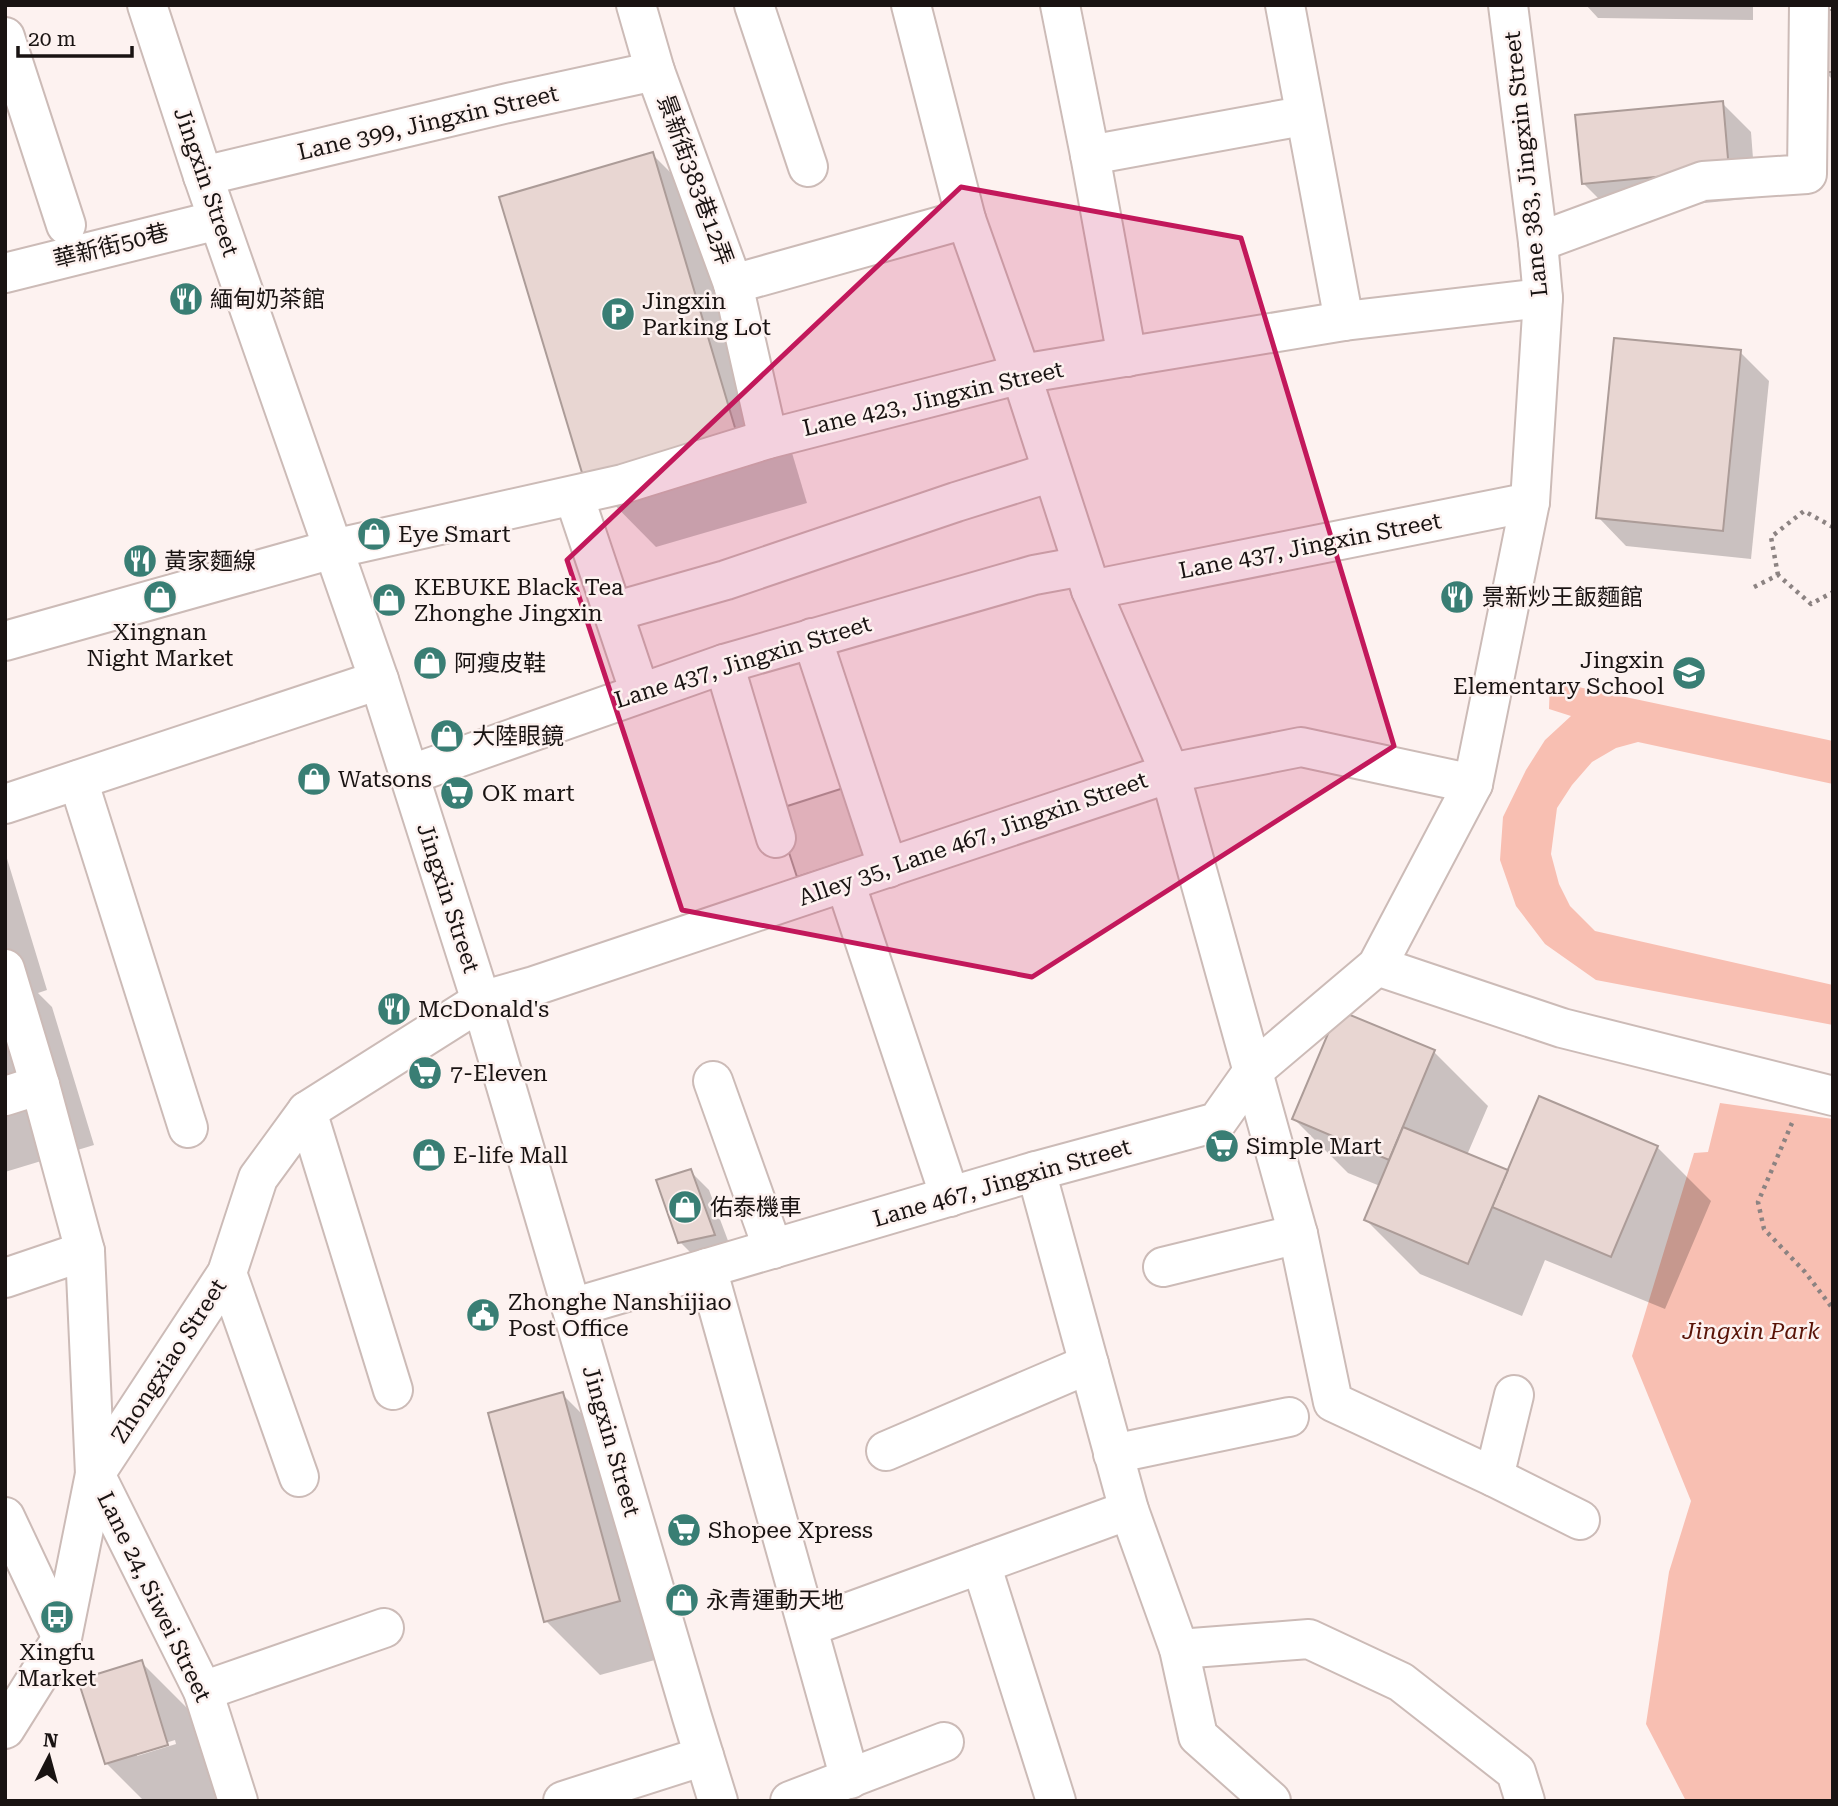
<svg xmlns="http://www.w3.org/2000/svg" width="1838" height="1806" font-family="'Roboto Serif','Noto Sans TC',serif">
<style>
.green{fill:#f8bfb2}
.shadow{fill:#0003;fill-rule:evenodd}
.building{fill:#e8d6d2;stroke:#ac9c98;stroke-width:2}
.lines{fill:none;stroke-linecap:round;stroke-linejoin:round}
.minor-casing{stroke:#ccbbb7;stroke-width:42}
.major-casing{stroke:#ccbbb7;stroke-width:42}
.path{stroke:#8c8382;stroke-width:4.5;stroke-dasharray:3.5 5;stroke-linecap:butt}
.minor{stroke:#fff;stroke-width:38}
.major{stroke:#fff;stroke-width:38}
.marked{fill:#c2185b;fill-opacity:0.2;stroke:#c2185b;stroke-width:5;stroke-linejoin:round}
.labels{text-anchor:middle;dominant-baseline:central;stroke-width:5;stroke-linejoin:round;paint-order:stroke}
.street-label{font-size:23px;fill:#191312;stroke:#fdf2f0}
.poi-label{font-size:23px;fill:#191312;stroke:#fdf2f0;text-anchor:start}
.park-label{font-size:23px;font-style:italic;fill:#591307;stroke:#fdf2f0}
</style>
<rect width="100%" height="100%" fill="#fdf2f0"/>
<g class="green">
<path d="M 1550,681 L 1833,741 L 1833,784 L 1638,742 L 1616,748 L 1592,762 L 1572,785 L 1557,808 L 1551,854 L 1559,884 L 1570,906 L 1595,931 L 1833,985 L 1833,1025 L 1596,980 L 1545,944 L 1516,906 L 1500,860 L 1503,817 L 1526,770 L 1545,740 L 1571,716 L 1549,709 Z"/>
<path d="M 1720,1103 L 1833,1119 L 1833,1801 L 1686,1801 L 1646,1724 L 1669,1572 L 1691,1501 L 1632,1356 L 1694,1153 L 1708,1152 Z"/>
</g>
<g class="shadow">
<path d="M 1586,5 L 1753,5 L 1753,20 L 1598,18 Z"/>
<path d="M 1833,11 L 1833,80 L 1824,71 Z"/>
<path d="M 1722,103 L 1751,132 L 1756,198 L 1612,212 L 1583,183 Z"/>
<path d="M 652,154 L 724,226 L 807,503 L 656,547 L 585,475 Z"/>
<path d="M 1740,352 L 1769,381 L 1751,559 L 1626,546 L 1598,517 Z"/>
<path d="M 5,852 L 47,990 L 38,993 L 52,1007 L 94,1145 L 5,1172 Z"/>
<path d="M 1434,1052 L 1488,1106 L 1467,1155 L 1509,1172 L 1657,1147 L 1711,1201 L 1665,1309 L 1545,1260 L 1522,1316 L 1420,1274 L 1366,1220 L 1380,1186 L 1348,1173 L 1294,1119 Z"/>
<path d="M 690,1171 L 709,1190 L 733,1254 L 699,1261 L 680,1242 Z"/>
<path d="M 562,1394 L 616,1448 L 673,1655 L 600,1675 L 546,1621 Z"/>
<path d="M 141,1662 L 195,1716 L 220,1798 L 212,1801 L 144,1801 L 106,1763 ZM 175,1740 L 176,1744 L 137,1756 L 137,1752 Z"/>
</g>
<g class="building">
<path d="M 1821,10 L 1833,10 L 1833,72 L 1822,72 Z"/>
<path d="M 1723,101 L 1729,170 L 1582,184 L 1575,115 Z"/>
<path d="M 653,152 L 736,431 L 583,476 L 499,197 Z"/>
<path d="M 1614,338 L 1741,350 L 1723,531 L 1596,518 Z"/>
<path d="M 853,785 L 875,852 L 797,877 L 775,810 Z"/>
<path d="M 1338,1010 L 1435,1050 L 1389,1160 L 1292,1119 Z"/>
<path d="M 1539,1096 L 1658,1146 L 1611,1257 L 1492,1207 Z"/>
<path d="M 1403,1127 L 1508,1170 L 1468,1264 L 1364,1220 Z"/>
<path d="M 691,1169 L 715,1235 L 678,1243 L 656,1180 Z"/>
<path d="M 563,1392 L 620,1601 L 544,1622 L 488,1413 Z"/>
<path d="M 142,1660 L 168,1745 L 105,1764 L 78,1680 Z"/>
</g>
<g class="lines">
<g class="minor-casing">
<g id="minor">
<path d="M 636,5 L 655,71 L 733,284 L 966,219"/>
<path d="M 754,5 L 808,167"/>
<path d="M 911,5 L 966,219 L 1021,374 L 1091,590 L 1170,773 L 1298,1234 L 1333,1402 L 1494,1477 L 1580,1520"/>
<path d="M 1060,5 L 1090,155 L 1127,357"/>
<path d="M 1285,5 L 1344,321"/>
<path d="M 5,37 L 66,225"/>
<path d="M 1090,155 L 1286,119"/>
<path d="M 203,176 L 508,103 L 655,71"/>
<path d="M 1538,242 L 1703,181 L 1807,174 L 1809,5"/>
<path d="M 5,273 L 218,220"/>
<path d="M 733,284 L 768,439"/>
<path d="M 574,496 L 640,693"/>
<path d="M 1091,590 L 1530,502"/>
<path d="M 613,612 L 726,580 L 956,502 L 1052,472"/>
<path d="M 812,638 L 888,868"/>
<path d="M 5,641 L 333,549 L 623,484 L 768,439 L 1021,374 L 1344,321 L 1543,298"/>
<path d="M 724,664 L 776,838"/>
<path d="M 409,775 L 724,664 L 1034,575 L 1083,566"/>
<path d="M 78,780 L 188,1128"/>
<path d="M 5,804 L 379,680"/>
<path d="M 845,882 L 950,1197"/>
<path d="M 1377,966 L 1562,1028 L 1833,1096"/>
<path d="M 5,969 L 40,1085 L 85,1251 L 95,1474 L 203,1691 L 238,1801"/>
<path d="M 713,1081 L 773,1249"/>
<path d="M 5,1096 L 40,1085"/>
<path d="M 307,1111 L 393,1390"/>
<path d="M 1036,1171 L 1129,1510 L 1179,1649 L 1198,1736 L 1271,1801"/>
<path d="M 1163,1267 L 1298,1234"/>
<path d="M 707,1268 L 850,1779"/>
<path d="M 227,1273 L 299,1477"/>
<path d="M 5,1278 L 85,1251"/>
<path d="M 572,1308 L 1036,1171 L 1217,1122 L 1253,1071 L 1377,966 L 1473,784 L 1530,502 L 1543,298 L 1538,242 L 1508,5"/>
<path d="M 886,1451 L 1089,1364"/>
<path d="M 1113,1454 L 1289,1417"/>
<path d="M 1494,1477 L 1514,1395"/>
<path d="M 5,1517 L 62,1638"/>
<path d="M 981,1564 L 1056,1801"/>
<path d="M 808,1627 L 1129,1510"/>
<path d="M 1179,1649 L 1309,1639 L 1401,1682 L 1516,1772 L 1525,1801"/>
<path d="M 203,1691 L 384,1628"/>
<path d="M 5,1729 L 62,1638 L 95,1474 L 227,1273 L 258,1178 L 307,1111 L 481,1001 L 534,986 L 1170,773 L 1301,747 L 1473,784"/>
<path d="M 563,1801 L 704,1756"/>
<path d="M 790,1801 L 944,1742"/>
</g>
</g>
<g class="major-casing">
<path id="major" d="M 147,5 L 203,176 L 379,680 L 481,1001 L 692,1717 L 718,1801"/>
</g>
<g class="path">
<path d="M 1778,575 L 1771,537 L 1804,511 L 1833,527"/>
<path d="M 1754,587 L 1778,575 L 1811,604 L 1833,592"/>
<path d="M 1792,1123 L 1758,1202 L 1764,1229 L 1805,1272 L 1833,1309"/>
</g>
<use href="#minor" class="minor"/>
<use href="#major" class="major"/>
</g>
<path class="marked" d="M 961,187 L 1241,238 L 1394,746 L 1032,977 L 682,910 L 567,560 Z"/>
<defs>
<g id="restaurant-disc" transform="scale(1.75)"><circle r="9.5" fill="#397e74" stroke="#fdf2f0"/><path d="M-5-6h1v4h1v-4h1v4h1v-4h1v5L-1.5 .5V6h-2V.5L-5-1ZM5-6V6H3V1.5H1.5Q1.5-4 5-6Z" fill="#fff"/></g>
<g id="parking-disc" transform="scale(1.75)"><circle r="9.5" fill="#397e74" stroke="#fdf2f0"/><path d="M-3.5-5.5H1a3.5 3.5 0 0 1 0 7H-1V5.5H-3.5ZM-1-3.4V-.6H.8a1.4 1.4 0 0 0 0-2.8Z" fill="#fff"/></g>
<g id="shop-disc" transform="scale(1.75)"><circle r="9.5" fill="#397e74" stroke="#fdf2f0"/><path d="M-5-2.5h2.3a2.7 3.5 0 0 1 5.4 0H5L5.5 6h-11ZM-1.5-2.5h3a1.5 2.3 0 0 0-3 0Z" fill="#fff"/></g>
<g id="school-disc" transform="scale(1.75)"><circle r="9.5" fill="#397e74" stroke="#fdf2f0"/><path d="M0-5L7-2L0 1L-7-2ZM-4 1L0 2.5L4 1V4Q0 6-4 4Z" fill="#fff"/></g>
<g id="supermarket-disc" transform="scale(1.75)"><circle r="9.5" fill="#397e74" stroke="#fdf2f0"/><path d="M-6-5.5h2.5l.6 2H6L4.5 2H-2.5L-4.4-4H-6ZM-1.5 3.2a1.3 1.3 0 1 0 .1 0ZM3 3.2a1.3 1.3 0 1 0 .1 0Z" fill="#fff"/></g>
<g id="civic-disc" transform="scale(1.75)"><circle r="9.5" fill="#397e74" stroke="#fdf2f0"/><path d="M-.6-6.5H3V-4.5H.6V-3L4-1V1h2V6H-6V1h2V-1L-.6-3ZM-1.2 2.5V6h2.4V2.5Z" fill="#fff"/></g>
<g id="bus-disc" transform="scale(1.75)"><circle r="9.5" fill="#397e74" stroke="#fdf2f0"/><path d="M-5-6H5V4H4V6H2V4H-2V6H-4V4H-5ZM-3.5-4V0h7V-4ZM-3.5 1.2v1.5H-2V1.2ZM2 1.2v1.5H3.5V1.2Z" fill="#fff"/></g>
</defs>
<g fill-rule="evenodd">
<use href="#restaurant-disc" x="186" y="299"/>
<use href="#parking-disc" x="618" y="314"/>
<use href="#shop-disc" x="374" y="534"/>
<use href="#restaurant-disc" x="140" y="561"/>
<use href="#shop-disc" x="160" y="597"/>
<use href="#restaurant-disc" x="1457" y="597"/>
<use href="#shop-disc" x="389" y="600"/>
<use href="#shop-disc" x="430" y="663"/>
<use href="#school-disc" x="1689" y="673"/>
<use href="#shop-disc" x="447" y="736"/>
<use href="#shop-disc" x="314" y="779"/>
<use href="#supermarket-disc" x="457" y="793"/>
<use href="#restaurant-disc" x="394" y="1009"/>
<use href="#supermarket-disc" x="425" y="1073"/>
<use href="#supermarket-disc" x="1222" y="1146"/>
<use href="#shop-disc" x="429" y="1155"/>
<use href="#shop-disc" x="685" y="1207"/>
<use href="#civic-disc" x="483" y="1315"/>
<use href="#supermarket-disc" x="684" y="1530"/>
<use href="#shop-disc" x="682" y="1600"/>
<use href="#bus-disc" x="57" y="1617"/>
</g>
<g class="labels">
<g class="street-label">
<text transform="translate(428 123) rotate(-13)">Lane 399, Jingxin Street</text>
<text transform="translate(1526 164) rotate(-96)">Lane 383, Jingxin Street</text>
<text transform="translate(695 180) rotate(70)">景新街383巷12弄</text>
<text transform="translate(206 182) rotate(71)">Jingxin Street</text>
<text transform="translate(111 246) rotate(-14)">華新街50巷</text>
<text transform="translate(933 399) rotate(-13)">Lane 423, Jingxin Street</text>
<text transform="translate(1310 546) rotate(-11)">Lane 437, Jingxin Street</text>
<text transform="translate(743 662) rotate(-17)">Lane 437, Jingxin Street</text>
<text transform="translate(973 839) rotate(-19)">Alley 35, Lane 467, Jingxin Street</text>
<text transform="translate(448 898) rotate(72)">Jingxin Street</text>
<text transform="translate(1002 1183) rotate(-16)">Lane 467, Jingxin Street</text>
<text transform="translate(169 1361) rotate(-57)">Zhongxiao Street</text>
<text transform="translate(611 1441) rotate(74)">Jingxin Street</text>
<text transform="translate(154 1597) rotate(64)">Lane 24, Siwei Street</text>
</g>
<g class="poi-label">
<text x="210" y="299">緬甸奶茶館</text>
<text x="642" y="301">Jingxin<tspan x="642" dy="26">Parking Lot</tspan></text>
<text x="398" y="534">Eye Smart</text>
<text x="164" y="561">黃家麵線</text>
<text x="414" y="587">KEBUKE Black Tea<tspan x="414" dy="26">Zhonghe Jingxin</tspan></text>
<text x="1482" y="597">景新炒王飯麵館</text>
<text x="160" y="632" text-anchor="middle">Xingnan<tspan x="160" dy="26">Night Market</tspan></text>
<text x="1664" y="660" text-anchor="end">Jingxin<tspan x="1664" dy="26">Elementary School</tspan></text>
<text x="454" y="663">阿瘦皮鞋</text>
<text x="472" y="736">大陸眼鏡</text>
<text x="338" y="779">Watsons</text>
<text x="482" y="793">OK mart</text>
<text x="418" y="1009">McDonald's</text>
<text x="450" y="1073">7-Eleven</text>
<text x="1246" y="1146">Simple Mart</text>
<text x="453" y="1155">E-life Mall</text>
<text x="710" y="1207">佑泰機車</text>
<text x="508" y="1302">Zhonghe Nanshijiao<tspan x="508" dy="26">Post Office</tspan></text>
<text x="708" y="1530">Shopee Xpress</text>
<text x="706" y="1600">永青運動天地</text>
<text x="57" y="1652" text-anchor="middle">Xingfu<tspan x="57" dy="26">Market</tspan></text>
</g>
<g class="park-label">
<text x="1751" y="1331">Jingxin Park</text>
</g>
</g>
<rect width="1838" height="1806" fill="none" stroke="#191312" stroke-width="14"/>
<g transform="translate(49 1757) rotate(6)" stroke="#fdf2f0" stroke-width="5" paint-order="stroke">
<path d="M0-5L12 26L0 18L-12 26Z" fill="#191312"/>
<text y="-10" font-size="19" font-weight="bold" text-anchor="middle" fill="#191312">N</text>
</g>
<path d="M18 46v10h114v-10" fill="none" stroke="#191312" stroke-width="3.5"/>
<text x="28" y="46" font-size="21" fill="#191312" stroke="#fdf2f0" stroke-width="5" paint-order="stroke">20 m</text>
</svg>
